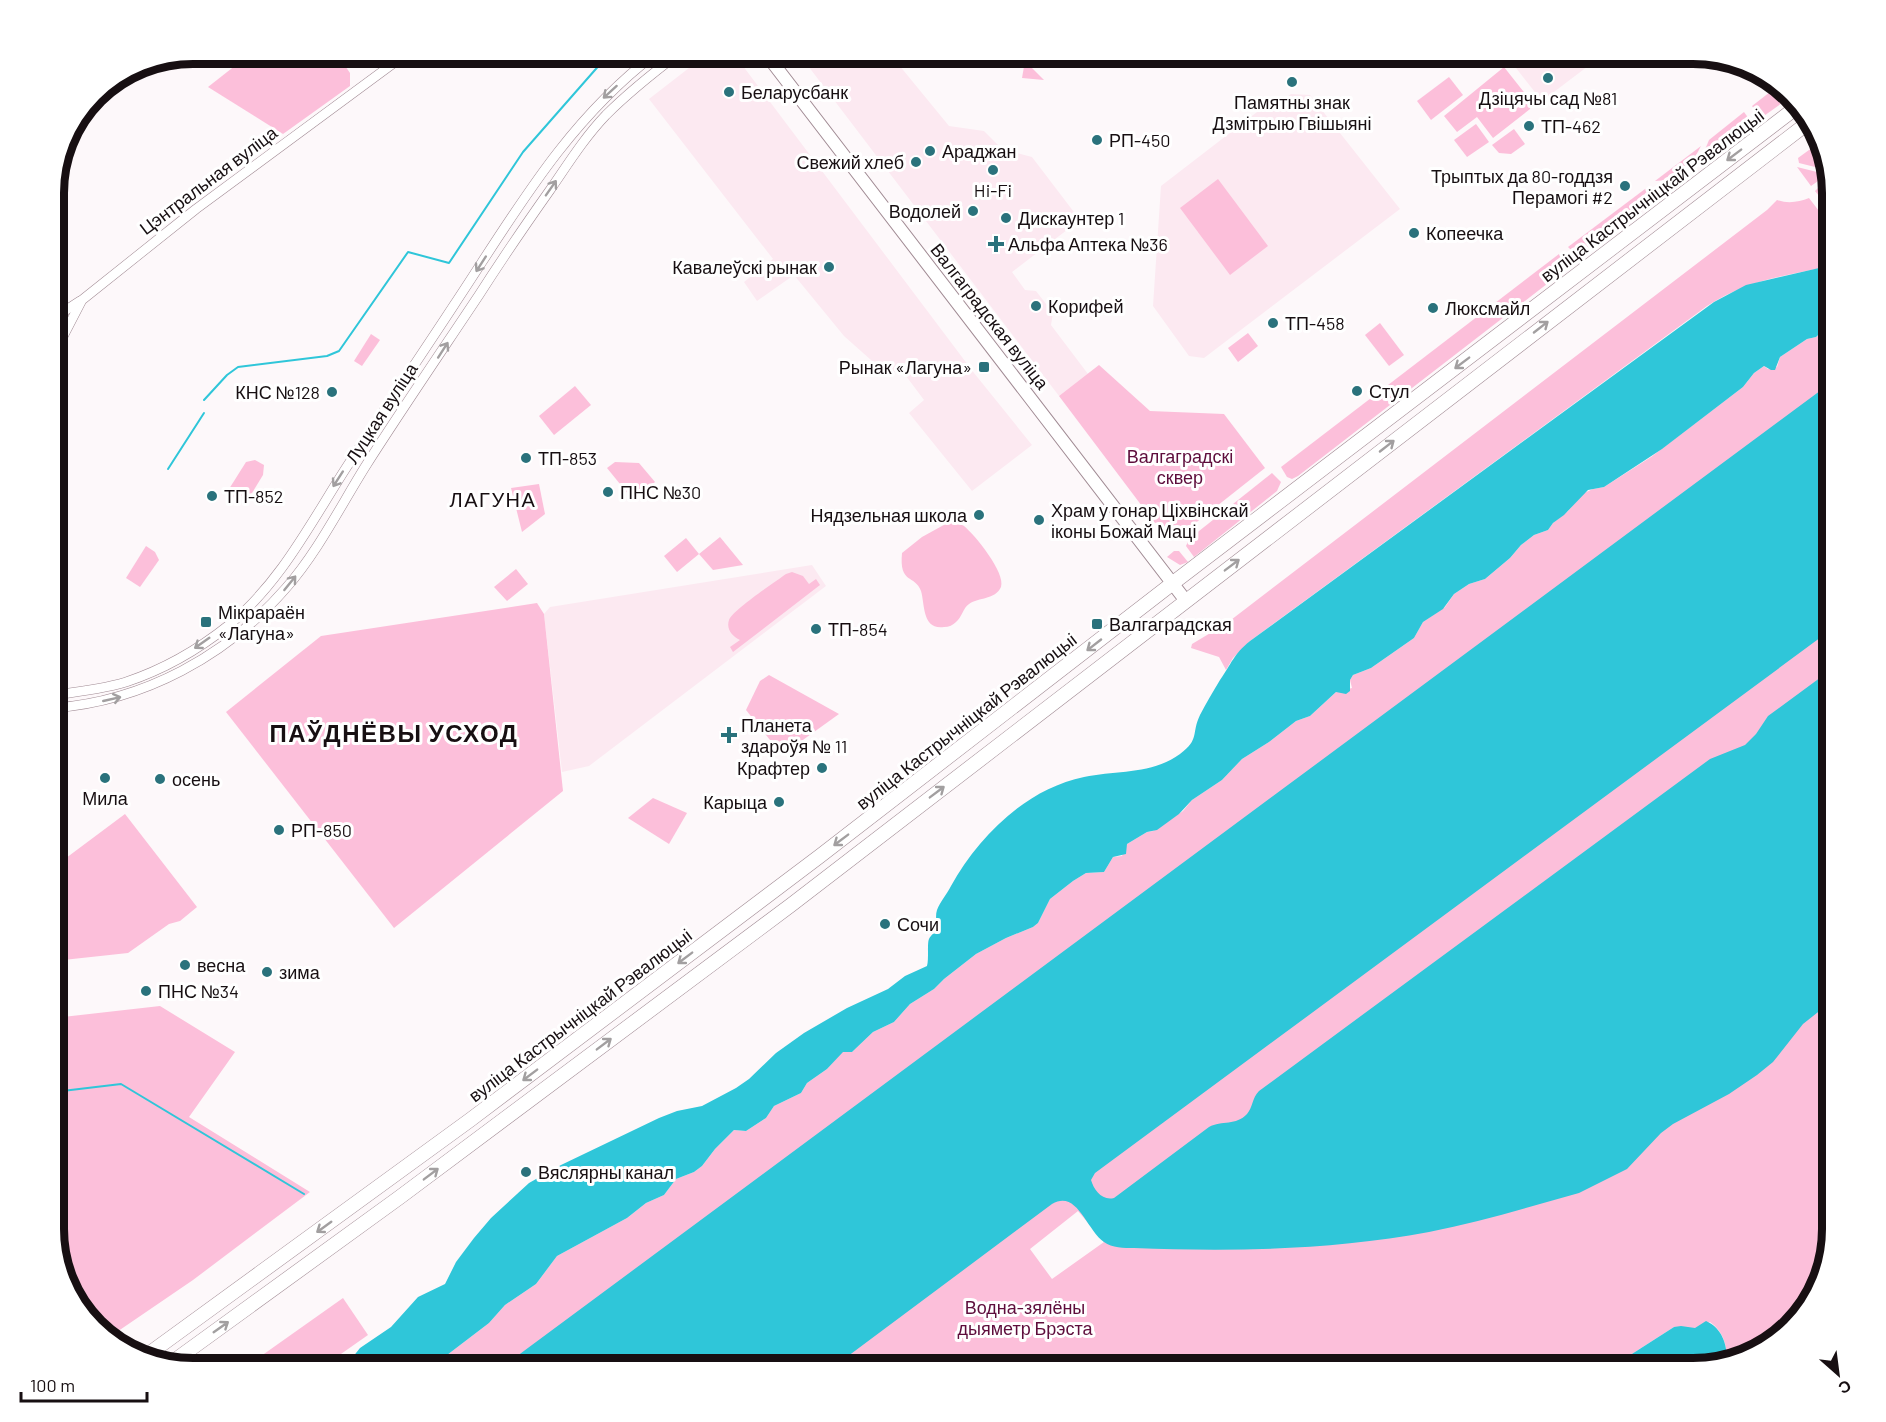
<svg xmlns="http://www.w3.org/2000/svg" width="1886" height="1422" font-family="Barlow,sans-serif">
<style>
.built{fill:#fce9f1}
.green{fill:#fcbfda;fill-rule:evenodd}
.water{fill:#2fc6d9}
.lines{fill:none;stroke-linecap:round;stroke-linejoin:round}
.stream{stroke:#2fc6d9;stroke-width:2}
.minor-casing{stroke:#a18b94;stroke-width:10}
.major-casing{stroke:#a18b94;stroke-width:14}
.highway-casing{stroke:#a18b94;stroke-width:15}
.minor{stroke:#fff;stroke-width:9}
.major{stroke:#fff;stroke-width:12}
.highway{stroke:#fff;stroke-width:14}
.oneway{stroke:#a29fa0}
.poi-dot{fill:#2a727c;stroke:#fff;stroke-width:2}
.labels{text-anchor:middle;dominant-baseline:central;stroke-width:6;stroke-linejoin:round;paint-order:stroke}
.poi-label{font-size:18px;fill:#170f12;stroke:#fff;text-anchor:start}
.street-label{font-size:18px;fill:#170f12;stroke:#fff}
.park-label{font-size:18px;fill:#5e0d3c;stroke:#fff}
.neighbourhood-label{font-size:20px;letter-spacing:1.5px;fill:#170f12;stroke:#fff}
.district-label{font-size:24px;font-weight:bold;letter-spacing:1.5px;fill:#170f12;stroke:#fff}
.rim{fill:none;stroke:#170f12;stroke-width:8}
</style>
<rect width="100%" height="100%" fill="#fdf8fa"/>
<g class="built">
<path d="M 707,54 L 734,54 L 974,373 L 1032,445 L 972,491 L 909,413 L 924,400 L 900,368 L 889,376 L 844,336 L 794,275 L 757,301 L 744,282 L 773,259 L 649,99 Z"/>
<path d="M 799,54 L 890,54 L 949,126 L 984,131 L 1002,149 L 1032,157 L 1080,220 L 1012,272 L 1025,290 L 1036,291 L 1053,313 L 1051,325 L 1088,374 L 1059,396 Z"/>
<path d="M 1016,54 L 1100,54 L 1089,66 L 1018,57 Z"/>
<path d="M 1505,54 L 1604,54 L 1542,101 Z"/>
<path d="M 1291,94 L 1310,95 L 1400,209 L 1204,358 L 1189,356 L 1153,306 L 1161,186 L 1274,99 L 1284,99 Z"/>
<path d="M 812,565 L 826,586 L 589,766 L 562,772 L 544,614 L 550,607 Z"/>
</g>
<g class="green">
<path d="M 250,54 L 337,54 L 350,73 L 350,86 L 283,134 L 208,87 Z"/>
<path d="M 1025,61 L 1044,80 L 1022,78 Z"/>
<path d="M 1504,67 L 1531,101 L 1530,109 L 1493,138 L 1477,117 L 1457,132 L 1444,116 Z"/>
<path d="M 1449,77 L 1463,95 L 1431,120 L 1417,101 Z"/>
<path d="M 1779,85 L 1789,98 L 1761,118 L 1752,106 Z"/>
<path d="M 1744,112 L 1752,123 L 1722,146 L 1702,157 L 1709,140 Z"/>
<path d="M 1476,124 L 1489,142 L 1467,157 L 1454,140 Z"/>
<path d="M 1514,129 L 1525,144 L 1511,154 L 1499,153 L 1492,145 Z"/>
<path d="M 1820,142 L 1825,162 L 1823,169 L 1799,163 L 1798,158 Z"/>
<path d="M 1701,146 L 1694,159 L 1668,180 L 1655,181 Z"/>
<path d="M 1797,167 L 1821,173 L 1818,181 L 1811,186 Z"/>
<path d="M 1827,174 L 1832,199 L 1826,205 L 1815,191 L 1822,184 Z"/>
<path d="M 1218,179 L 1268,246 L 1230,275 L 1180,208 Z"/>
<path d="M 1668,186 L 1654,202 L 1584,254 L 1576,255 L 1568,247 L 1645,189 Z"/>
<path d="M 1809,198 L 1832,228 L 1832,238 L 1827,242 L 1826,267 C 1782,276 1746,281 1707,306 L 1250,641 L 1233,658 L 1226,670 L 1219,657 L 1191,648 L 1192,644 L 1227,623 L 1767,210 L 1777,200 C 1788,204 1799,202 1809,198 Z"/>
<path d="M 1559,254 L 1565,262 L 1565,270 L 1298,476 L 1292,479 L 1287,477 L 1281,467 Z"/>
<path d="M 1832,322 L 1832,1229 L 1803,1314 L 1754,1354 L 1727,1360 C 1727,1345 1723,1331 1710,1322 L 1695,1329 L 1674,1327 L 1610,1368 L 1218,1368 C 1171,1359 1125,1356 1078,1368 L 430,1368 L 489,1323 L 505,1305 L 536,1284 L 557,1256 L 627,1218 L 646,1203 L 664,1195 L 676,1179 L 694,1172 L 702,1166 L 715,1149 L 734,1130 L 746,1131 L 766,1118 L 774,1106 L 801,1093 L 807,1083 L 827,1069 L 842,1052 L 852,1052 L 873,1032 L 894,1022 L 910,1004 L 934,989 L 944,979 L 976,954 L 1006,938 L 1033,927 L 1038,923 L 1050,899 L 1073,881 L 1086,873 L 1104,872 L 1113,857 L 1122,856 L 1127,844 L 1147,832 L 1153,831 L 1183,811 L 1192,800 L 1222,780 L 1242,759 L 1269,742 L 1296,721 L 1310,716 L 1336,692 L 1352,688 L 1350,680 L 1353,675 L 1371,668 L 1414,638 L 1423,622 L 1445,607 L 1454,594 L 1469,584 L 1485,579 L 1510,558 L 1521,545 L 1534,535 L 1548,530 L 1553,523 L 1568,511 L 1584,493 L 1593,489 L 1604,487 L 1651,457 L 1743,387 L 1754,373 L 1764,366 L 1768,369 L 1777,367 L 1780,357 L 1807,339 L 1816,337 ZM 1078,1211 L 1104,1242 L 1052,1279 L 1030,1249 Z"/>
<path d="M 1380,323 L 1404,355 L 1389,366 L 1365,335 Z"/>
<path d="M 1248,333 L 1258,346 L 1238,362 L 1228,348 Z"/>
<path d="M 371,334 L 380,340 L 362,366 L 354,361 Z"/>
<path d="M 1099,365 L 1150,411 L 1224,414 L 1265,468 L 1179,536 L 1154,522 L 1059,396 Z"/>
<path d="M 575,386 L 591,405 L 554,435 L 539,416 Z"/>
<path d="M 255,460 L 264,465 L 263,475 L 252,493 L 231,498 L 229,489 L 246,462 Z"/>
<path d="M 615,462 L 639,463 L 655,482 L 633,500 L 607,468 Z"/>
<path d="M 1272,473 L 1281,482 L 1277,491 L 1194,557 L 1186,546 L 1189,539 Z"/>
<path d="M 539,484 L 545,514 L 522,532 L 511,488 Z"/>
<path d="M 951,521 C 955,523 961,524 964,526 C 975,535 1006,573 1001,587 C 995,600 979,597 969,604 C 963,608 962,617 956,622 C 953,625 949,627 944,627 C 922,630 925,605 921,591 C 915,574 899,585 902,553 L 922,537 Z"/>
<path d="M 720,537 L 743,565 L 713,570 L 699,554 L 677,572 L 664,556 L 686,538 L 699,554 Z"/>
<path d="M 146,546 L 155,552 L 159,560 L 140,587 L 126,578 Z"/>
<path d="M 1174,551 L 1179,551 L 1188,562 L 1180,565 L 1167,557 Z"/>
<path d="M 516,569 L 528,584 L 507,601 L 494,587 Z"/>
<path d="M 792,572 L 803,576 L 809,584 L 816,579 L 820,585 L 733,652 L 730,647 L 740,640 C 732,636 726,629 729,620 C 733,610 775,582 786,574 Z"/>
<path d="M 537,603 L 544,614 L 563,791 L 394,928 L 226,712 L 321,636 Z"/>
<path d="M 769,675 L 839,714 L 782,755 L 746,710 L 760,681 Z"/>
<path d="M 653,798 L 687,813 L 669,844 L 628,818 Z"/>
<path d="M 125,814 L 197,907 L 180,921 L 169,924 L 128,953 L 54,961 L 54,867 Z"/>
<path d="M 160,1006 L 235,1052 L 189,1117 L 310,1192 L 193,1280 L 108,1338 L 69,1290 L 54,1237 L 54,1018 Z"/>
<path d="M 343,1298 L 368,1335 L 321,1368 L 244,1368 Z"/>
</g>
<g class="water">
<path d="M 1832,265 L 1832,322 L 1816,337 L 1807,339 L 1780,357 L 1775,370 L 1771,370 L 1764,366 L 1754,373 L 1743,387 L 1662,449 L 1604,487 L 1588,490 L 1564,515 L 1553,523 L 1548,530 L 1534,535 L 1521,545 L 1510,558 L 1485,579 L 1469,584 L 1454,594 L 1443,609 L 1423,622 L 1414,638 L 1371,668 L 1353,675 L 1350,680 L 1350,691 L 1346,694 L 1336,692 L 1310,716 L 1296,721 L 1269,742 L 1242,759 L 1222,780 L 1192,800 L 1179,814 L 1157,830 L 1147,832 L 1127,844 L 1126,854 L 1113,857 L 1104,872 L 1086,873 L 1073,881 L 1050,899 L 1038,923 L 1033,927 L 1006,938 L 976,954 L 944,979 L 934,989 L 910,1004 L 894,1022 L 873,1032 L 852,1052 L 843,1052 L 827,1069 L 807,1083 L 801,1093 L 774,1106 L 766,1118 L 746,1131 L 734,1130 L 715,1149 L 702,1166 L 694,1172 L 676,1179 L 664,1195 L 646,1203 L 627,1218 L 557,1256 L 536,1284 L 505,1305 L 489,1323 L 430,1368 L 344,1368 L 360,1348 L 391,1327 L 418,1297 L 445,1284 L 456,1262 L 474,1238 L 491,1218 L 529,1183 L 561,1165 L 659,1118 L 677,1111 L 702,1106 L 736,1088 L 749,1079 L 776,1053 L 804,1033 L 847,1008 L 888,989 L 905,976 L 927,966 C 929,959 927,943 929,939 C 931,935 935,933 936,928 C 937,922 935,916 937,910 C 940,902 947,894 951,886 C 979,836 1026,789 1084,777 C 1117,770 1151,775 1180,754 C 1200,739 1191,734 1200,715 C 1206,703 1213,692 1220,680 C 1232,663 1233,655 1250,641 L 1714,302 L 1746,285 Z"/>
<path d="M 1832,382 L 1832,629 L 1095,1173 L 1091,1180 C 1094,1190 1102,1201 1114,1198 L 1209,1127 C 1222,1120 1236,1126 1247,1114 C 1253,1107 1252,1098 1259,1091 L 1710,759 L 1745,745 L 1756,734 L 1768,716 L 1832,669 L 1832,1001 L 1803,1024 L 1773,1062 L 1757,1075 L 1729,1094 L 1673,1124 L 1661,1133 L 1627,1169 L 1579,1193 C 1529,1207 1480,1222 1429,1232 C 1332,1250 1233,1252 1134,1248 C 1124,1248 1112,1248 1104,1242 C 1086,1229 1077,1189 1052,1204 L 832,1368 L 501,1368 Z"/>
<path d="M 1706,1321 C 1722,1328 1727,1344 1727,1360 L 1692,1368 L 1610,1368 L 1674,1327 L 1681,1326 L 1695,1328 Z"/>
<path d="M 1154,1360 L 1186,1362 L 1218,1368 L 1078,1368 L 1121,1361 Z"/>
</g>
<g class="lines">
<g class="stream">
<path d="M 204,400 L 227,375 L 238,367 L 327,356 L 339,351 L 408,252 L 449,263 L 523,152 L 609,54"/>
<path d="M 168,469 L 204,413"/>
<path d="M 54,1092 L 121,1084 L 304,1194"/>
</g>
<g class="minor-casing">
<g id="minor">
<path d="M 54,318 L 80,301"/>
<path d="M 54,354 L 82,300 L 196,209 L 406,54"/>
<path d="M 54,695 C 78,692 103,689 126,682 C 162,670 199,649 229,625 C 281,582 310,524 346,468 C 381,414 418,360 454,305 C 515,213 565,123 655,54"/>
<path d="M 54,708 C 144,701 227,656 286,588 C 317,553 340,507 365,467 C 402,409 441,352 479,295 C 502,259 526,224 550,190 C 568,164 584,138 606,115 C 628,93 653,73 678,54"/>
</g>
</g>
<g class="major-casing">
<path id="major" d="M 766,54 L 1186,601"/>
</g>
<g class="highway-casing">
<g id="highway">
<path d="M 150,1353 L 470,1120 L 820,856 L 1173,583 L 1797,107"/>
<path d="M 174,1361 L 400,1197 L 791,905 L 1809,122"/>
</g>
</g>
<use href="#minor" class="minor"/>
<use href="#major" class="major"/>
<use href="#highway" class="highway"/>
</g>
<defs><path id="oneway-shaft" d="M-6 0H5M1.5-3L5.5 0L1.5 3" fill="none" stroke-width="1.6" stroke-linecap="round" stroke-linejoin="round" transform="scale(1.5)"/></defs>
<g class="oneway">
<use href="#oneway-shaft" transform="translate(610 92) rotate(138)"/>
<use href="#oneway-shaft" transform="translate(1734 155) rotate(143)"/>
<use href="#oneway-shaft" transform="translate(551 188) rotate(-55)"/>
<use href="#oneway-shaft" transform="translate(481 264) rotate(123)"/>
<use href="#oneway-shaft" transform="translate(1541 327) rotate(-38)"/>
<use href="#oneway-shaft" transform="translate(443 350) rotate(-57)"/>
<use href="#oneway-shaft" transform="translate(1462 363) rotate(143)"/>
<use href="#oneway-shaft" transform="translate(1387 446) rotate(-38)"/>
<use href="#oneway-shaft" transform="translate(338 479) rotate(123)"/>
<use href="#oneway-shaft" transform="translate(1232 565) rotate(-37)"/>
<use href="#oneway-shaft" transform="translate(290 583) rotate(-51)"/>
<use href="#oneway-shaft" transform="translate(202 643) rotate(145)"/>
<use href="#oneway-shaft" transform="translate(1094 645) rotate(142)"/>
<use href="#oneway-shaft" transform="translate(112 699) rotate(-13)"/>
<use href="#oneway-shaft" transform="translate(937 792) rotate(-37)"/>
<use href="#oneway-shaft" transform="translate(841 840) rotate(143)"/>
<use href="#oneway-shaft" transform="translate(685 958) rotate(143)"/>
<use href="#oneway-shaft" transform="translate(604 1044) rotate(-37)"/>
<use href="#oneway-shaft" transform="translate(530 1075) rotate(143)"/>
<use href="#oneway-shaft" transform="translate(431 1174) rotate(-37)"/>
<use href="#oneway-shaft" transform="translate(324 1227) rotate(144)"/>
<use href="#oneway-shaft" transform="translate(221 1327) rotate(-35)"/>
</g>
<g class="poi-dot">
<circle cx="1548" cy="78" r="6"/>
<circle cx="1292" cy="82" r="6"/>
<circle cx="729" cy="92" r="6"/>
<circle cx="1529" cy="126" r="6"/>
<circle cx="1097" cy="140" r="6"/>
<circle cx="930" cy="151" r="6"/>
<circle cx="916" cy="162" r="6"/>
<circle cx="993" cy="170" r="6"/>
<circle cx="1625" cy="186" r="6"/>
<circle cx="973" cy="211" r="6"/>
<circle cx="1006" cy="218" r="6"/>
<circle cx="1414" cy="233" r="6"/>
<path d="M993 235h6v6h6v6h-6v6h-6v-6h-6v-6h6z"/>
<circle cx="829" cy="267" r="6"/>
<circle cx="1036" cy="306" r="6"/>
<circle cx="1433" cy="308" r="6"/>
<circle cx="1273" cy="323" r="6"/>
<rect x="978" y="361" width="12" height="12" rx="3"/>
<circle cx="1357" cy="391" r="6"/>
<circle cx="332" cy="392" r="6"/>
<circle cx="526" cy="458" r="6"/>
<circle cx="608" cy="492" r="6"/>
<circle cx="212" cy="496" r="6"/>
<circle cx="979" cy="515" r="6"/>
<circle cx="1039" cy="520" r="6"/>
<rect x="200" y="616" width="12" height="12" rx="3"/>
<rect x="1091" y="618" width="12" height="12" rx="3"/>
<circle cx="816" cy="629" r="6"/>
<path d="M726 726h6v6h6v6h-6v6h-6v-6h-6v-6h6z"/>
<circle cx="822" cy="768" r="6"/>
<circle cx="105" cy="778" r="6"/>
<circle cx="160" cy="779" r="6"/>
<circle cx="779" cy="802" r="6"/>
<circle cx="279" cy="830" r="6"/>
<circle cx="885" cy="924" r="6"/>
<circle cx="185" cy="965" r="6"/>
<circle cx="267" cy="972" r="6"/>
<circle cx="146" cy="991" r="6"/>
<circle cx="526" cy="1172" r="6"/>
</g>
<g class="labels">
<g class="poi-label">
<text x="741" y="92">Беларусбанк</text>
<text x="1548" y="98" text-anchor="middle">Дзіцячы сад №81</text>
<text x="1292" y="102" text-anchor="middle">Памятны знак<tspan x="1292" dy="21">Дзмітрыю Гвішыяні</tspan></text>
<text x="1541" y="126">ТП-462</text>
<text x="1109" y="140">РП-450</text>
<text x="942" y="151">Араджан</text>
<text x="904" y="162" text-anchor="end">Свежий хлеб</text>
<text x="1613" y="176" text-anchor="end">Трыптых да 80-годдзя<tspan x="1613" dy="21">Перамогі #2</tspan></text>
<text x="993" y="190" text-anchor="middle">Hi-Fi</text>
<text x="961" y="211" text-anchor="end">Водолей</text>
<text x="1018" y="218">Дискаунтер 1</text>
<text x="1426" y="233">Копеечка</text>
<text x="1008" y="244">Альфа Аптека №36</text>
<text x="817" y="267" text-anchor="end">Кавалеўскі рынак</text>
<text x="1048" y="306">Корифей</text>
<text x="1445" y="308">Люксмайл</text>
<text x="1285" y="323">ТП-458</text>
<text x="972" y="367" text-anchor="end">Рынак «Лагуна»</text>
<text x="1369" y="391">Стул</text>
<text x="320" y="392" text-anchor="end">КНС №128</text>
<text x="538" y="458">ТП-853</text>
<text x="620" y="492">ПНС №30</text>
<text x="224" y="496">ТП-852</text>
<text x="1051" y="510">Храм у гонар Ціхвінскай<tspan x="1051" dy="21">іконы Божай Маці</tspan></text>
<text x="967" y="515" text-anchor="end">Нядзельная школа</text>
<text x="218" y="612">Мікрараён<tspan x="218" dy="21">«Лагуна»</tspan></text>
<text x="1109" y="624">Валгаградская</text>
<text x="828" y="629">ТП-854</text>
<text x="741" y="725">Планета<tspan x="741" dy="21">здароўя № 11</tspan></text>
<text x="810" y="768" text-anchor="end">Крафтер</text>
<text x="172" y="779">осень</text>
<text x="105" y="798" text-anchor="middle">Мила</text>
<text x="767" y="802" text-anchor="end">Карыца</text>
<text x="291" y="830">РП-850</text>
<text x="897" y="924">Сочи</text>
<text x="197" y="965">весна</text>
<text x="279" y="972">зима</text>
<text x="158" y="991">ПНС №34</text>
<text x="538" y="1172">Вяслярны канал</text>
</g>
<g class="street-label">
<text transform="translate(208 180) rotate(-37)">Цэнтральная вуліца</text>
<text transform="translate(1652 195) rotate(-37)">вуліца Кастрычніцкай Рэвалюцыі</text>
<text transform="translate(990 316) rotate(52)">Валгаградская вуліца</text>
<text transform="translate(381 413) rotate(-57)">Луцкая вуліца</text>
<text transform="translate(966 721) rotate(-38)">вуліца Кастрычніцкай Рэвалюцыі</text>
<text transform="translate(580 1015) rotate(-37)">вуліца Кастрычніцкай Рэвалюцыі</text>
</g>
<g class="park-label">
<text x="1180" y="456">Валгаградскі<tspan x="1180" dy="21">сквер</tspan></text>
<text x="1025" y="1307">Водна-зялёны<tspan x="1025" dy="21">дыяметр Брэста</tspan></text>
</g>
<g class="neighbourhood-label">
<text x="493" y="499">ЛАГУНА</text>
</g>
<g class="district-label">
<text x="394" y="732">ПАЎДНЁВЫ УСХОД</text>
</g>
</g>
<path d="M0 0H1886V1422H0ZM193 64H1693A129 129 0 0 1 1822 193V1229A129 129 0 0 1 1693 1358H193A129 129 0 0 1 64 1229V193A129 129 0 0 1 193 64Z" fill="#fff" fill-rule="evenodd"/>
<path class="rim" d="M193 64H1693A129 129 0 0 1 1822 193V1229A129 129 0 0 1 1693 1358H193A129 129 0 0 1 64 1229V193A129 129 0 0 1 193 64Z"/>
<g transform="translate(1838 1374) rotate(152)" stroke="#ffffff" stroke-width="4.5" paint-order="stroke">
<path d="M0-4.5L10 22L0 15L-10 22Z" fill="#170f12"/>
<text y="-9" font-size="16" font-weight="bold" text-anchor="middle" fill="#170f12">С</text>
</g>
<path d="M21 1392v9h126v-9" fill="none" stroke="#170f12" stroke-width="3"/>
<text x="30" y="1392" font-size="18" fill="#170f12" stroke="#ffffff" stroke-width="4.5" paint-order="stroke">100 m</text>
</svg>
